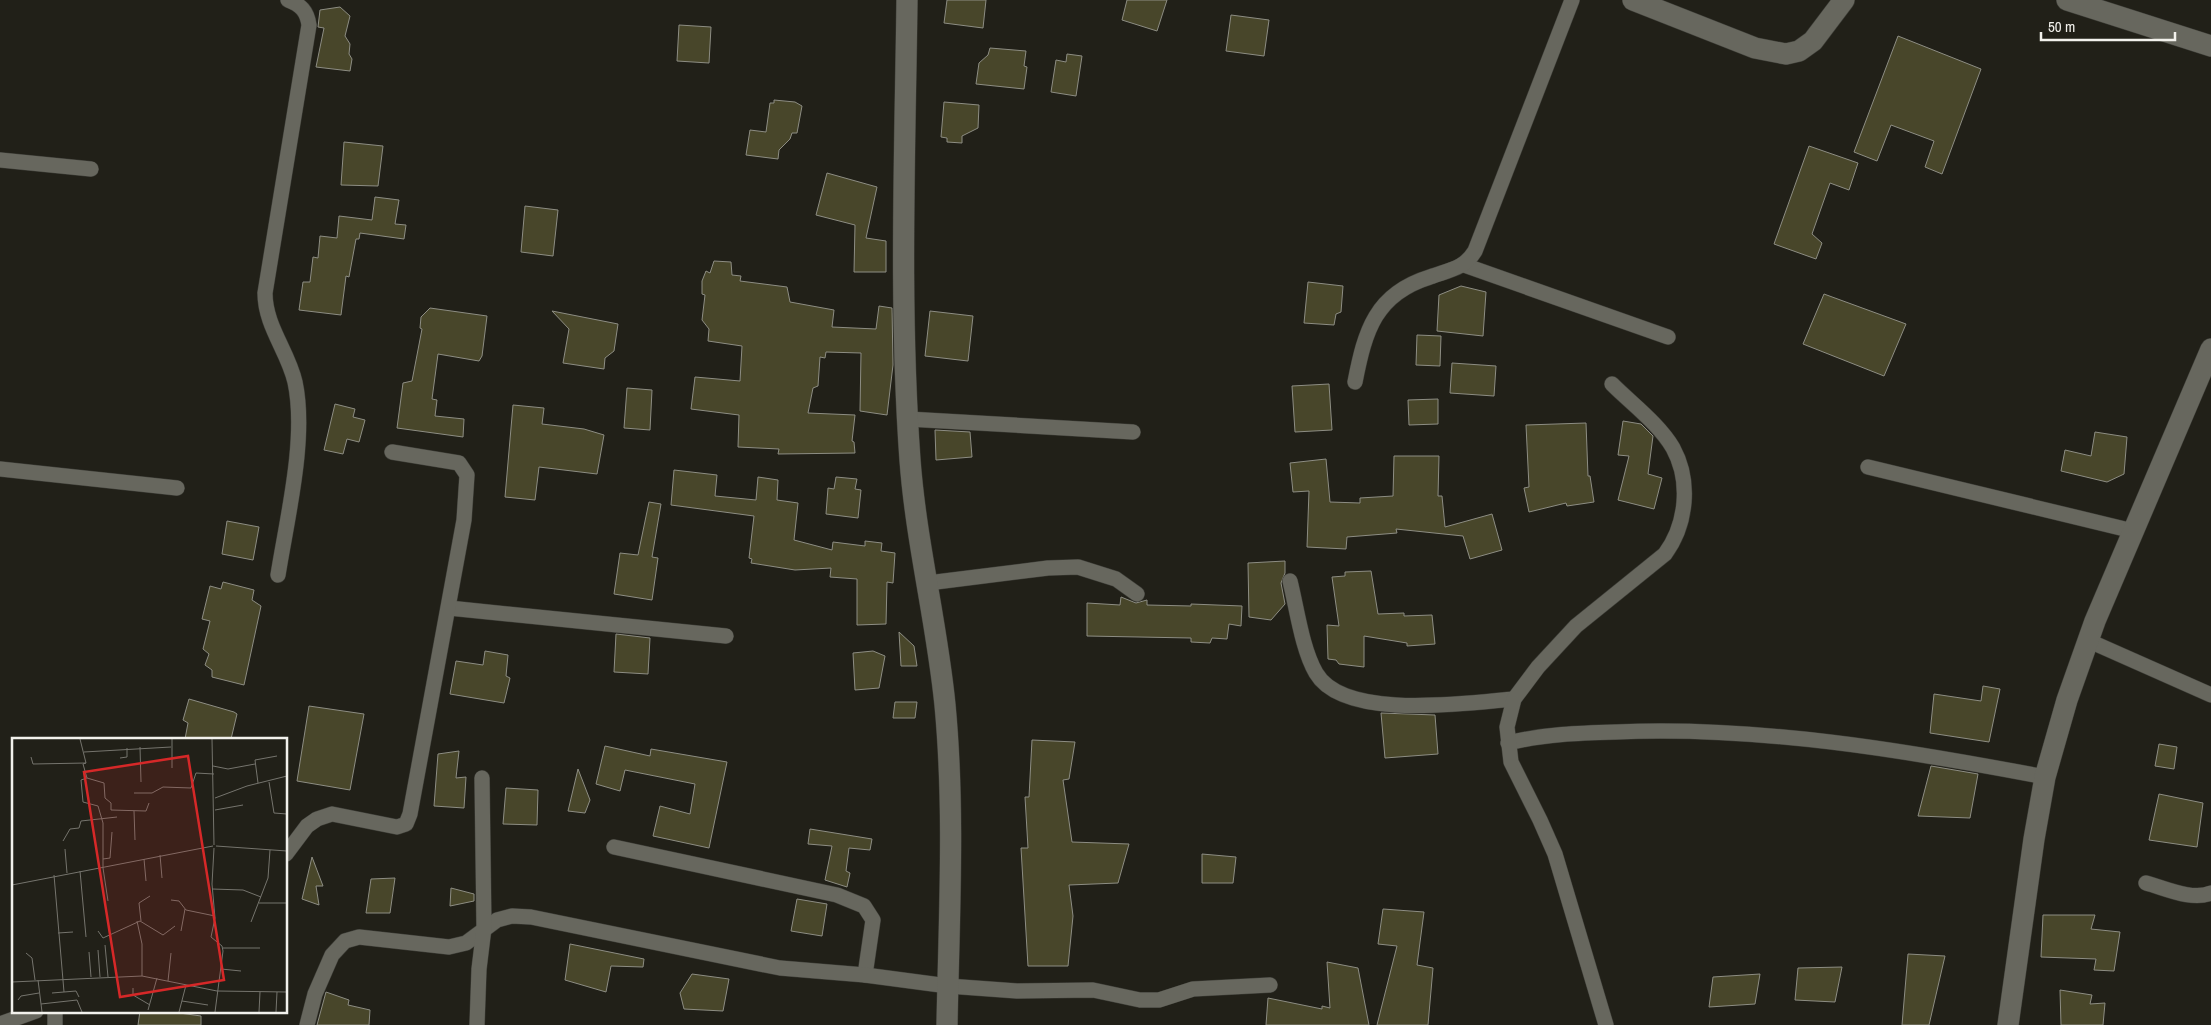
<svg xmlns="http://www.w3.org/2000/svg" width="2211" height="1025" font-family="'Archivo Narrow',sans-serif">
<style>
.building{fill:#48462a;stroke:#8d8d83}
.lines{fill:none;stroke-linecap:round;stroke-linejoin:round}
.street-casing{stroke:#3d3d37;stroke-width:16}
.secondary-casing{stroke:#3d3d37;stroke-width:22}
.street{stroke:#67675e;stroke-width:15}
.secondary{stroke:#67675e;stroke-width:21}
.inset-road{fill:none;stroke:#75746d;stroke-width:1}
.view{fill:#d62828;fill-opacity:0.15;stroke:#d62828;stroke-width:2.5}
.inset-edge{fill:none;stroke:#f2f1ec;stroke-width:2.5}
</style>
<rect width="100%" height="100%" fill="#212018"/>
<g class="building">
<path d="M 947,0 L 986,0 L 983,28 L 944,23 Z"/>
<path d="M 1127,0 L 1167,0 L 1157,31 L 1122,20 Z"/>
<path d="M 340,7 L 350,16 L 345,36 L 350,44 L 349,54 L 352,59 L 350,71 L 316,67 L 324,28 L 318,27 L 320,10 Z"/>
<path d="M 1231,15 L 1269,20 L 1264,56 L 1226,51 Z"/>
<path d="M 679,25 L 711,27 L 709,63 L 677,61 Z"/>
<path d="M 1898,36 L 1981,69 L 1942,174 L 1925,167 L 1934,141 L 1891,125 L 1877,161 L 1854,152 Z"/>
<path d="M 990,48 L 1026,51 L 1024,66 L 1027,67 L 1024,89 L 976,84 L 979,63 L 988,55 Z"/>
<path d="M 1067,54 L 1082,56 L 1076,96 L 1051,92 L 1056,60 L 1066,62 Z"/>
<path d="M 774,100 L 795,102 L 802,106 L 797,133 L 792,133 L 790,139 L 779,150 L 778,159 L 746,155 L 750,130 L 766,132 L 770,103 L 774,103 Z"/>
<path d="M 944,102 L 979,105 L 978,128 L 962,136 L 962,143 L 947,142 L 947,138 L 941,137 Z"/>
<path d="M 344,142 L 383,146 L 378,186 L 341,185 Z"/>
<path d="M 1809,146 L 1858,163 L 1849,190 L 1830,183 L 1812,234 L 1822,243 L 1816,259 L 1774,244 Z"/>
<path d="M 827,173 L 877,187 L 866,238 L 886,241 L 886,272 L 854,272 L 855,225 L 816,215 Z"/>
<path d="M 375,197 L 399,200 L 395,224 L 406,225 L 404,239 L 360,233 L 359,239 L 356,239 L 349,277 L 346,276 L 341,315 L 299,310 L 303,282 L 310,282 L 313,257 L 318,258 L 320,236 L 337,238 L 339,216 L 372,220 Z"/>
<path d="M 525,206 L 558,210 L 553,256 L 521,252 Z"/>
<path d="M 714,261 L 731,262 L 732,275 L 741,276 L 740,281 L 787,287 L 790,302 L 834,310 L 832,327 L 876,329 L 879,306 L 892,308 L 893,365 L 887,415 L 860,411 L 861,353 L 826,352 L 825,358 L 820,357 L 818,386 L 813,388 L 808,413 L 855,415 L 852,441 L 854,442 L 855,453 L 778,454 L 779,449 L 738,447 L 739,415 L 691,409 L 695,377 L 740,381 L 742,346 L 708,341 L 709,329 L 702,320 L 705,295 L 702,294 L 702,281 L 706,271 L 710,273 Z"/>
<path d="M 1308,282 L 1343,286 L 1341,312 L 1336,314 L 1334,325 L 1304,323 Z"/>
<path d="M 1461,286 L 1486,292 L 1483,336 L 1437,331 L 1439,295 Z"/>
<path d="M 1824,294 L 1906,324 L 1884,376 L 1803,344 Z"/>
<path d="M 430,308 L 487,316 L 482,356 L 479,361 L 438,354 L 432,399 L 437,400 L 435,416 L 464,419 L 463,437 L 397,428 L 403,383 L 412,381 L 422,329 L 420,328 L 421,317 Z"/>
<path d="M 552,311 L 618,324 L 614,351 L 605,358 L 604,369 L 563,363 L 569,329 Z"/>
<path d="M 930,311 L 973,316 L 968,361 L 925,356 Z"/>
<path d="M 1417,335 L 1441,336 L 1440,366 L 1416,365 Z"/>
<path d="M 1452,363 L 1496,366 L 1494,396 L 1450,393 Z"/>
<path d="M 1329,384 L 1332,430 L 1295,432 L 1292,386 Z"/>
<path d="M 627,388 L 652,390 L 650,430 L 624,428 Z"/>
<path d="M 1438,399 L 1438,424 L 1409,425 L 1408,400 Z"/>
<path d="M 335,404 L 355,409 L 353,417 L 365,420 L 359,442 L 347,439 L 343,454 L 324,450 Z"/>
<path d="M 513,405 L 544,408 L 542,424 L 584,429 L 604,435 L 597,474 L 539,467 L 535,500 L 505,497 Z"/>
<path d="M 1623,421 L 1641,424 L 1653,436 L 1648,474 L 1662,478 L 1654,509 L 1618,500 L 1629,456 L 1618,455 Z"/>
<path d="M 1586,423 L 1588,476 L 1590,476 L 1594,502 L 1567,506 L 1566,503 L 1529,512 L 1524,488 L 1529,487 L 1526,425 Z"/>
<path d="M 935,430 L 970,432 L 972,457 L 936,460 Z"/>
<path d="M 2095,432 L 2127,437 L 2124,474 L 2107,482 L 2061,471 L 2065,450 L 2091,456 Z"/>
<path d="M 1394,456 L 1439,456 L 1438,496 L 1442,496 L 1445,527 L 1492,514 L 1502,550 L 1470,559 L 1463,536 L 1396,529 L 1397,533 L 1347,537 L 1346,549 L 1307,547 L 1309,491 L 1293,492 L 1290,463 L 1326,459 L 1330,502 L 1360,503 L 1360,498 L 1393,496 Z"/>
<path d="M 674,470 L 717,475 L 715,496 L 756,500 L 758,477 L 778,480 L 777,500 L 798,503 L 794,540 L 832,550 L 833,542 L 865,546 L 865,541 L 882,543 L 881,551 L 895,553 L 893,583 L 887,582 L 886,624 L 857,625 L 857,579 L 830,577 L 831,568 L 795,570 L 751,563 L 752,559 L 749,558 L 754,516 L 671,505 Z"/>
<path d="M 836,477 L 857,479 L 855,489 L 861,490 L 858,518 L 826,514 L 828,488 L 834,489 Z"/>
<path d="M 649,502 L 661,504 L 652,557 L 658,558 L 652,600 L 614,594 L 620,553 L 638,555 Z"/>
<path d="M 227,521 L 259,527 L 253,560 L 222,554 Z"/>
<path d="M 1285,561 L 1285,573 L 1281,583 L 1285,604 L 1271,620 L 1249,617 L 1248,563 Z"/>
<path d="M 1371,571 L 1378,614 L 1404,613 L 1404,616 L 1432,615 L 1435,644 L 1407,646 L 1407,643 L 1364,636 L 1364,667 L 1339,664 L 1336,660 L 1328,659 L 1327,625 L 1339,626 L 1332,577 L 1345,576 L 1345,572 Z"/>
<path d="M 223,582 L 254,590 L 252,600 L 261,606 L 244,685 L 212,677 L 212,670 L 205,665 L 209,654 L 203,649 L 210,621 L 202,619 L 210,586 L 221,589 Z"/>
<path d="M 1121,597 L 1136,603 L 1147,600 L 1147,605 L 1191,606 L 1191,604 L 1242,606 L 1241,626 L 1229,624 L 1227,639 L 1212,638 L 1210,643 L 1191,642 L 1191,638 L 1087,636 L 1087,603 L 1120,605 Z"/>
<path d="M 899,632 L 914,646 L 917,666 L 901,666 Z"/>
<path d="M 616,634 L 650,638 L 648,674 L 614,672 Z"/>
<path d="M 485,651 L 508,655 L 506,676 L 510,678 L 504,703 L 450,694 L 456,661 L 483,665 Z"/>
<path d="M 873,651 L 885,656 L 879,688 L 855,690 L 853,653 Z"/>
<path d="M 1983,686 L 2000,689 L 1989,742 L 1930,733 L 1934,694 L 1981,701 Z"/>
<path d="M 189,699 L 234,712 L 237,714 L 231,739 L 185,739 L 188,723 L 183,720 Z"/>
<path d="M 895,702 L 917,702 L 915,718 L 893,718 Z"/>
<path d="M 309,706 L 364,714 L 350,790 L 297,781 Z"/>
<path d="M 1381,713 L 1435,715 L 1438,754 L 1385,758 Z"/>
<path d="M 1032,740 L 1075,742 L 1069,779 L 1063,780 L 1072,842 L 1129,844 L 1118,883 L 1069,885 L 1073,916 L 1068,966 L 1028,966 L 1021,848 L 1028,848 L 1025,797 L 1029,797 Z"/>
<path d="M 2159,744 L 2177,747 L 2174,769 L 2155,766 Z"/>
<path d="M 605,746 L 650,756 L 651,749 L 727,762 L 709,848 L 653,836 L 660,806 L 690,814 L 695,784 L 625,770 L 620,791 L 596,784 Z"/>
<path d="M 459,751 L 456,778 L 466,777 L 464,808 L 434,806 L 438,754 Z"/>
<path d="M 1931,766 L 1978,774 L 1970,818 L 1918,816 Z"/>
<path d="M 578,769 L 590,800 L 585,813 L 568,811 Z"/>
<path d="M 506,788 L 538,790 L 537,825 L 503,824 Z"/>
<path d="M 2159,794 L 2203,803 L 2197,847 L 2149,840 Z"/>
<path d="M 810,829 L 872,839 L 870,850 L 849,848 L 846,871 L 850,873 L 847,887 L 825,880 L 832,846 L 808,844 Z"/>
<path d="M 1202,854 L 1236,857 L 1233,883 L 1202,883 Z"/>
<path d="M 312,857 L 323,886 L 316,886 L 319,905 L 302,899 Z"/>
<path d="M 395,878 L 390,913 L 366,913 L 371,879 Z"/>
<path d="M 451,888 L 474,894 L 474,901 L 450,906 Z"/>
<path d="M 797,899 L 827,904 L 822,936 L 791,931 Z"/>
<path d="M 1383,909 L 1424,912 L 1417,965 L 1433,968 L 1428,1025 L 1377,1025 L 1397,946 L 1378,944 Z"/>
<path d="M 2043,915 L 2095,915 L 2091,929 L 2120,932 L 2114,971 L 2094,970 L 2096,959 L 2041,957 Z"/>
<path d="M 570,944 L 644,959 L 643,967 L 611,966 L 606,992 L 565,980 Z"/>
<path d="M 1908,954 L 1945,956 L 1929,1025 L 1902,1025 Z"/>
<path d="M 1327,962 L 1358,968 L 1369,1025 L 1266,1025 L 1268,998 L 1322,1009 L 1322,1006 L 1330,1008 Z"/>
<path d="M 1842,967 L 1835,1002 L 1795,1000 L 1798,968 Z"/>
<path d="M 692,974 L 729,979 L 723,1011 L 684,1009 L 680,993 Z"/>
<path d="M 1760,974 L 1755,1004 L 1709,1007 L 1713,977 Z"/>
<path d="M 2060,990 L 2092,995 L 2090,1004 L 2105,1003 L 2103,1025 L 2061,1025 Z"/>
<path d="M 326,992 L 349,1000 L 348,1005 L 370,1010 L 369,1025 L 317,1025 Z"/>
<path d="M 140,1011 L 165,1011 L 201,1016 L 201,1025 L 138,1025 Z"/>
</g>
<g class="lines">
<g class="street-casing">
<g id="street">
<path d="M 0,160 L 91,169"/>
<path d="M 1464,265 L 1668,337"/>
<path d="M 1355,382 C 1365,331 1375,294 1430,277 C 1449,270 1464,269 1475,251 L 1572,0"/>
<path d="M 908,419 L 1133,432"/>
<path d="M 1868,467 L 2133,531"/>
<path d="M 0,469 L 177,488"/>
<path d="M 278,575 C 287,518 307,438 295,382 C 288,351 265,326 265,293 L 309,25 C 307,11 301,5 288,0"/>
<path d="M 1290,581 C 1297,609 1302,649 1316,673 C 1344,721 1467,703 1514,699"/>
<path d="M 928,583 L 1048,568 L 1078,567 L 1116,579 L 1137,594"/>
<path d="M 449,608 L 726,636"/>
<path d="M 2087,640 L 2211,695"/>
<path d="M 1508,743 C 1544,734 1580,733 1616,732 C 1760,726 1904,750 2045,777"/>
<path d="M 614,847 L 837,895 L 864,906 L 873,920 L 865,975"/>
<path d="M 286,854 L 307,826 L 317,819 L 332,814 L 397,827 L 406,824 L 410,814 L 464,520 L 467,475 L 459,463 L 392,452"/>
<path d="M 2146,883 C 2165,888 2192,901 2211,893"/>
<path d="M 55,1011 L 55,1025"/>
<path d="M 0,1024 L 36,1011"/>
<path d="M 307,1025 L 315,994 L 332,955 L 345,941 L 359,937 L 449,947 L 466,943 L 497,920 L 512,916 L 531,917 L 780,968 L 865,975 L 948,986 L 1017,991 L 1093,990 L 1140,1000 L 1159,1000 L 1193,989 L 1270,985"/>
<path d="M 477,1025 L 479,969 L 484,928 L 482,778"/>
<path d="M 1606,1025 L 1555,854 L 1540,820 L 1511,762 L 1507,727 L 1514,699 L 1538,667 L 1576,626 L 1665,554 C 1687,524 1691,481 1673,448 C 1659,424 1632,404 1612,384"/>
</g>
</g>
<g class="secondary-casing">
<g id="secondary">
<path d="M 907,0 C 905,153 899,307 910,460 C 916,542 937,623 945,705 C 955,811 949,918 947,1025"/>
<path d="M 1633,0 L 1755,48 L 1786,54 L 1799,51 L 1813,41 L 1844,0"/>
<path d="M 2067,0 L 2211,46"/>
<path d="M 2008,1025 L 2034,839 L 2045,777 L 2067,700 L 2095,621 L 2211,349"/>
</g>
</g>
<use href="#street" class="street"/>
<use href="#secondary" class="secondary"/>
</g>
<g transform="translate(12 738)">
<rect width="275" height="275" fill="#212018"/>
<path class="inset-road" d="M 68,1 L 74,25M 160,1 L 160,30M 200,1 L 202,107M 128,9 L 129,44M 72,14 L 159,9M 19,19 L 21,26 L 74,25 L 71,26 L 75,40M 108,20 L 115,19 L 115,10M 201,28 L 216,31 L 243,26M 257,44 L 262,75 L 275,76M 246,45 L 243,22 L 265,18M 122,55 L 140,55 L 151,49 L 179,50 L 184,35 L 202,36M 203,60 L 235,48 L 275,38M 203,72 L 231,67M 122,73 L 123,102M 51,103 L 58,91 L 67,90 L 69,83 L 105,79M 204,108 L 275,113M 202,110 L 200,146 L 203,180 L 199,199 L 210,208 L 211,213 L 203,274M 53,111 L 55,135M 148,117 L 150,140M 91,121 L 98,120 L 100,94M 132,121 L 134,143M 68,133 L 74,199M 0,147 L 201,108M 200,151 L 231,152 L 249,159M 159,162 L 167,163 L 174,172 L 203,178M 96,163 L 91,130 L 91,85 L 86,68 L 71,64 L 69,42 L 75,40 L 92,45 L 93,60 L 99,65 L 99,72 L 134,73 L 137,65M 247,165 L 275,165M 125,183 L 130,206 L 130,238M 129,183 L 127,165 L 138,158M 239,184 L 256,140 L 258,112M 86,193 L 91,200 L 128,183 L 151,197 L 163,188M 169,193 L 173,171M 46,195 L 61,194M 93,207 L 96,239M 211,210 L 248,210M 86,212 L 88,239M 77,214 L 79,239M 14,215 L 20,220 L 23,242M 209,231 L 229,233M 26,242 L 30,274M 156,243 L 159,215M 0,244 L 130,238 L 205,253 L 275,254M 121,250 L 121,257 L 138,267M 52,254 L 64,253 L 67,259M 40,255 L 52,254 L 42,137M 6,262 L 9,258 L 27,255M 170,263 L 196,267M 29,266 L 65,262 L 70,274M 136,272 L 145,240M 167,274 L 174,247M 247,274 L 248,254M 264,274 L 265,254"/>
<path class="view" d="M 176,18 L 212,242 L 108,259 L 72,34 Z"/>
<rect width="275" height="275" class="inset-edge"/>
</g>
<path d="M2041 32v8h134v-8" fill="none" stroke="#f2f1ec" stroke-width="2.5"/>
<text x="2048" y="32" font-size="15" fill="#f2f1ec" stroke="#212018" stroke-width="4" paint-order="stroke">50 m</text>
</svg>
